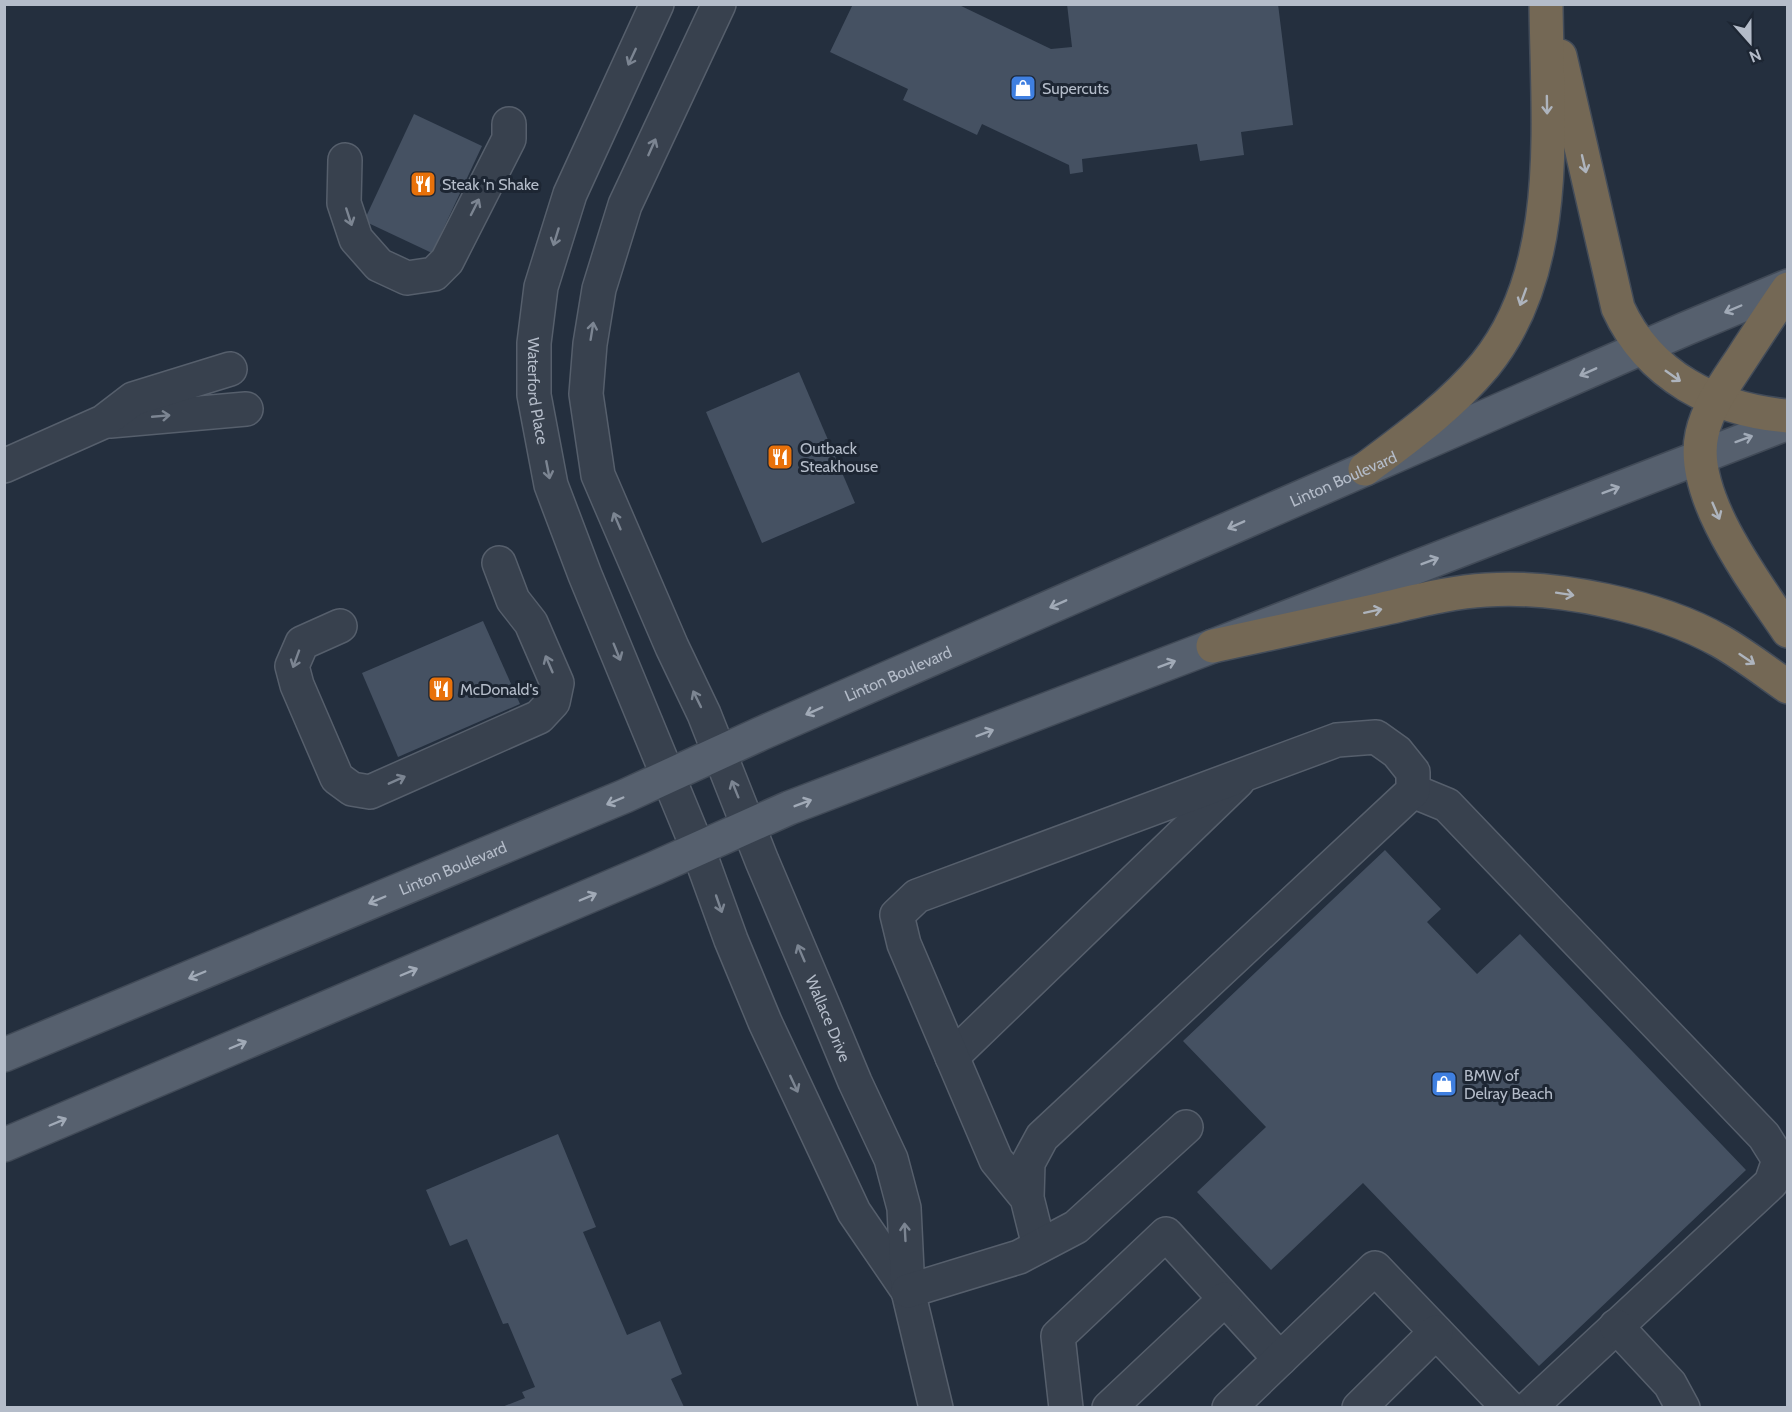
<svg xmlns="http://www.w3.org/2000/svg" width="1792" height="1412" font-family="Cabin,sans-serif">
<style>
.building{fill:#455162}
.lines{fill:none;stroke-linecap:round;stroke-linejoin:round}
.minor-casing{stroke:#565f6c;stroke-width:36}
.major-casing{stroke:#414a57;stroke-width:36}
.highway-casing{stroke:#434c59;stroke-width:36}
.minor{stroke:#38414e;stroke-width:33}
.major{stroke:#56606e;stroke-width:33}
.highway{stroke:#746855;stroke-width:33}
.oneway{stroke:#7c8592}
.oneway2{stroke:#aeb4bd}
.oneway3{stroke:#a1aab7}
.labels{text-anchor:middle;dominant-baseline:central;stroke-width:6;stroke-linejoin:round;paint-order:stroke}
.poi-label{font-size:16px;fill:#b4bcc9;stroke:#1d2633;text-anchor:start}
.street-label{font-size:16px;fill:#b4bcc9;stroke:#1d2633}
</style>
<rect width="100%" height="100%" fill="#242f3e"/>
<g class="building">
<path d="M 853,4 L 957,4 L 1051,49 L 1072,47 L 1067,4 L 1278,4 L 1293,125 L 1241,132 L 1244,155 L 1200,161 L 1197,144 L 1082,159 L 1083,172 L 1070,174 L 1069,165 L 982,124 L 977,135 L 903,100 L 908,89 L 830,52 Z"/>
<path d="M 414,114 L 482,146 L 432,253 L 364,221 Z"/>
<path d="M 799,372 L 855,503 L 762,543 L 706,412 Z"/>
<path d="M 483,621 L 520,704 L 398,757 L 362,673 Z"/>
<path d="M 1385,850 L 1441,909 L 1427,922 L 1477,974 L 1520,934 L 1746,1170 L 1539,1366 L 1363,1183 L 1271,1270 L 1197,1192 L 1266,1127 L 1183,1041 Z"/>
<path d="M 558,1134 L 596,1227 L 583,1232 L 627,1335 L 660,1321 L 682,1374 L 671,1379 L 684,1407 L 502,1407 L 525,1398 L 522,1392 L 535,1387 L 508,1323 L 503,1324 L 467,1239 L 450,1246 L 426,1190 Z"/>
</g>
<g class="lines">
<g class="minor-casing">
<g id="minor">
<path id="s1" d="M 657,4 L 570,194 L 541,287 L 534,343 L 534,395 L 551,485 L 585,575 L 698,849 L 731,940 L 765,1022 L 854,1212 L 908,1291"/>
<path id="s2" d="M 719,4 L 625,205 L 599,289 L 590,344 L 586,394 L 598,475 L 672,647 L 704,714 L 762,861 L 823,1005 L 855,1082 L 891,1159 L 904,1208 L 908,1291 L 936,1408"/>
<path d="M 345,160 L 344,203 L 356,239 L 379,265 L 407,278 L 434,274 L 447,261 L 509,139 L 509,124"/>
<path d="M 110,421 L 246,409"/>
<path d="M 4,466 L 103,422 L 133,399 L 230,369"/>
<path d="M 340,626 L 302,643 L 292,666 L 297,685 L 337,778 L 352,789 L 370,792 L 539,717 L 553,702 L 557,683 L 531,623 L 513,600 L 499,563"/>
<path d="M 1413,791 L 1447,805 L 1764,1136 L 1779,1160 L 1771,1183 L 1529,1408"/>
<path d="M 952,1057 L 1238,781"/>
<path d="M 1027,1198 L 996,1160 L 904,944 L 897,915 L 917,896 L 1337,740 L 1376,737 L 1397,752 L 1413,772 L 1413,791 L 1042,1137 L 1028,1163 L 1027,1198 L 1039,1246"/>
<path d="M 908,1291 L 1019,1257 L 1076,1227 L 1186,1127"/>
<path d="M 1616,1326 L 1670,1384 L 1683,1408"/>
<path d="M 1066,1408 L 1058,1336 L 1166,1234 L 1280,1359"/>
<path d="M 1109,1408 L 1225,1299"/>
<path d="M 1229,1408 L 1375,1268 L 1509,1408"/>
<path d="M 1359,1408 L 1436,1332"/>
</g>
</g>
<g class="major-casing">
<g id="major">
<path id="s3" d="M 4,1055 L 625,796 L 760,734 L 1685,329 L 1788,286"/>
<path d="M 4,1145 L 655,868 L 789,808 L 1213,646 L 1788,423"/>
</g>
</g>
<g class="highway-casing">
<g id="highway">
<path d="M 1560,56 L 1618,308 C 1649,376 1715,410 1788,416"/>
<path d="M 1788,289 C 1772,312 1757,335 1742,358 C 1727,381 1708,406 1702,434 C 1688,495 1755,582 1788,631"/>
<path d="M 1365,469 C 1408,437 1451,406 1485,365 C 1564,268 1547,121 1546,4"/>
<path d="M 1213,646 C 1268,634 1323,622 1378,610 C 1414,602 1449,592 1486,590 C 1556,585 1658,606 1720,641 C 1743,654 1765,671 1788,687"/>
</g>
</g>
<use href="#minor" class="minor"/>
<use href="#major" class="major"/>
<use href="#highway" class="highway"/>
</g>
<defs><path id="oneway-shaft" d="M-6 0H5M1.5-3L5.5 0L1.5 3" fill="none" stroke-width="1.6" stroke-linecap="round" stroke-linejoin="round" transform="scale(1.5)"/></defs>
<g class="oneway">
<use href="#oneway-shaft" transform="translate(632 57) rotate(115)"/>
<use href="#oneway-shaft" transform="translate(652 147) rotate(-66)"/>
<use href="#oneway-shaft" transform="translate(475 207) rotate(-63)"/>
<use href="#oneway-shaft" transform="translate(349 217) rotate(72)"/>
<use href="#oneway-shaft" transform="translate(556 237) rotate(107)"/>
<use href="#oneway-shaft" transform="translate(592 331) rotate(-81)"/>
<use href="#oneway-shaft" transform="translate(161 416) rotate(-5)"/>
<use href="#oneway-shaft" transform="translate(548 470) rotate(79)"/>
<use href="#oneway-shaft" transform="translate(617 521) rotate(-113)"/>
<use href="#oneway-shaft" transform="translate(617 652) rotate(68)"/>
<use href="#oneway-shaft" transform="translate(296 659) rotate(110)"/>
<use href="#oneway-shaft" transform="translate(549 664) rotate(-113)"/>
<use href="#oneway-shaft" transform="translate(697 699) rotate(-116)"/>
<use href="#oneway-shaft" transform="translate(397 780) rotate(-24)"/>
<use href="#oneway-shaft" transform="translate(735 789) rotate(-112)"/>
<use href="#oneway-shaft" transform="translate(719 904) rotate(71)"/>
<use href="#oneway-shaft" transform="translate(801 953) rotate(-113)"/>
<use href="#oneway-shaft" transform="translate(794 1084) rotate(65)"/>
<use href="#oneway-shaft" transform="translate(905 1232) rotate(-93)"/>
</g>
<g class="oneway2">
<use href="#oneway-shaft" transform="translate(1547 105) rotate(89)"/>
<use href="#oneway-shaft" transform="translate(1584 164) rotate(77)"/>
<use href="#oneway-shaft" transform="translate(1523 297) rotate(110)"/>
<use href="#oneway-shaft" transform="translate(1673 376) rotate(35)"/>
<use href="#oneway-shaft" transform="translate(1716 511) rotate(67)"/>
<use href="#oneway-shaft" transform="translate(1565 594) rotate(9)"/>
<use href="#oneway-shaft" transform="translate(1373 611) rotate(-12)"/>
<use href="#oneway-shaft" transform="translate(1747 659) rotate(34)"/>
</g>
<g class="oneway3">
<use href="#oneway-shaft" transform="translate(1733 309) rotate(157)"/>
<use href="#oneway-shaft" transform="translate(1588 372) rotate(156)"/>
<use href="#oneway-shaft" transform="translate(1744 439) rotate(-20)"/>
<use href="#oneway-shaft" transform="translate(1611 490) rotate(-21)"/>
<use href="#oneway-shaft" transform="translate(1236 525) rotate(156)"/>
<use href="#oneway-shaft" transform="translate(1430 561) rotate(-21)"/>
<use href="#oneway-shaft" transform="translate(1058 604) rotate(156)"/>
<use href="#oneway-shaft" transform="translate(1167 664) rotate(-21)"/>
<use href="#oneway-shaft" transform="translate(814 711) rotate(156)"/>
<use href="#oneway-shaft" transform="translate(985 733) rotate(-21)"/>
<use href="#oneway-shaft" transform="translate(615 801) rotate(157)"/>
<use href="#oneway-shaft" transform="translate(803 803) rotate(-21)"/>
<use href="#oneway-shaft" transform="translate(588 897) rotate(-23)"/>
<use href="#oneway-shaft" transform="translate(377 900) rotate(157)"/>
<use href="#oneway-shaft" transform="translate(409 972) rotate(-23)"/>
<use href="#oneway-shaft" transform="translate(197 975) rotate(157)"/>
<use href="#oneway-shaft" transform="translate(238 1045) rotate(-23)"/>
<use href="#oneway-shaft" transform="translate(58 1122) rotate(-23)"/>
</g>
<defs>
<g id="shop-square" transform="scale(1.35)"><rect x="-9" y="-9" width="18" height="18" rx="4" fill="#3f7fe0" stroke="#1d2633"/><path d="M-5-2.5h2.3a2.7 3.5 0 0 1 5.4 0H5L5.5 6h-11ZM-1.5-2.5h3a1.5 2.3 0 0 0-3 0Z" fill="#fff"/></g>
<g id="restaurant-square" transform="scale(1.35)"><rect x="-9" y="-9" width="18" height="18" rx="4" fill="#e8710a" stroke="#1d2633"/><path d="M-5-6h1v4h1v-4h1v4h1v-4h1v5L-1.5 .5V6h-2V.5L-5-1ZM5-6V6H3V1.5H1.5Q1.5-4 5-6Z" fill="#fff"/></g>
</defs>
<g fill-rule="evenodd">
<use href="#shop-square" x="1023" y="88"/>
<use href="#restaurant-square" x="423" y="184"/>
<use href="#restaurant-square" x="780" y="457"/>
<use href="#restaurant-square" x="441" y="689"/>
<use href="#shop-square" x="1444" y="1084"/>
</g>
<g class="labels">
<g class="poi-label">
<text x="1042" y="88">Supercuts</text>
<text x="442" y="184">Steak 'n Shake</text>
<text x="800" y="448">Outback<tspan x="800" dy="18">Steakhouse</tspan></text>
<text x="460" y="689">McDonald's</text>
<text x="1464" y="1075">BMW of<tspan x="1464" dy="18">Delray Beach</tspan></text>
</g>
<g class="street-label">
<text stroke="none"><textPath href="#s1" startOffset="411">Waterford Place</textPath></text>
<text stroke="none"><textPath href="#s3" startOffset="1458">Linton Boulevard</textPath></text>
<text stroke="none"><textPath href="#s3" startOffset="972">Linton Boulevard</textPath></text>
<text stroke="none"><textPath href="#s3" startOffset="486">Linton Boulevard</textPath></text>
<text stroke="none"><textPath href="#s2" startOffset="1088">Wallace Drive</textPath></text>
</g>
</g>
<rect width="1792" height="1412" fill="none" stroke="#b4bcc9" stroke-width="12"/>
<g transform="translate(1750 42) rotate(159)" stroke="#1d2633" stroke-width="4.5" paint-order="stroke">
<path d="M0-4.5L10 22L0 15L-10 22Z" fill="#b4bcc9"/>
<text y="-9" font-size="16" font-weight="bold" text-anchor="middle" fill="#b4bcc9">N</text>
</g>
</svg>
